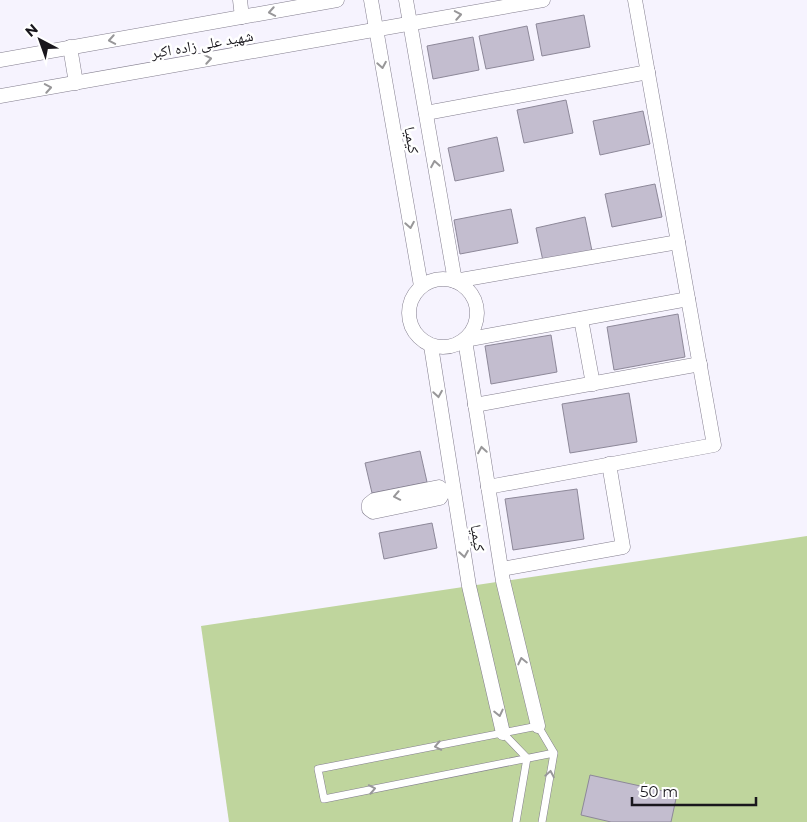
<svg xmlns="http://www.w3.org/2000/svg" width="807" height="822" font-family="Montserrat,'Noto Naskh Arabic',sans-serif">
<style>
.green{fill:#bfd59d}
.building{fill:#c3bdcf;stroke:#8d8899}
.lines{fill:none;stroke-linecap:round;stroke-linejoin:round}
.service-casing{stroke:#837e8e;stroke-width:8}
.minor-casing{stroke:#837e8e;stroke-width:15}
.service{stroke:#fff;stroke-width:7}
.minor{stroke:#fff;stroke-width:14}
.oneway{stroke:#989799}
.labels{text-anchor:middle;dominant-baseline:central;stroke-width:5;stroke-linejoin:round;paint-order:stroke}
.street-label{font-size:15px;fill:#19171d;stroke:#fff}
</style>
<rect width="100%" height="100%" fill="#f6f3fe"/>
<path class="green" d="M 807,536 L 807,822 L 229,822 L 201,626 Z"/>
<g class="building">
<path d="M 584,15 L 590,47 L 542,56 L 536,24 Z"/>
<path d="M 527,26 L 534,60 L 486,69 L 479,36 Z"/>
<path d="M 473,37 L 479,70 L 433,79 L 427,46 Z"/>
<path d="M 566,100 L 573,133 L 524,143 L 517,110 Z"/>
<path d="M 643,111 L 650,144 L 600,155 L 593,121 Z"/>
<path d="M 497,137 L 504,171 L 455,181 L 448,148 Z"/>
<path d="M 655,184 L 662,217 L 612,227 L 605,194 Z"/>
<path d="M 511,209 L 518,243 L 460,254 L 454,220 Z"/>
<path d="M 585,217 L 592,251 L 543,261 L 536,228 Z"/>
<path d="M 678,314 L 685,357 L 614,370 L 607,327 Z"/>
<path d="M 551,335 L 557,372 L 491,384 L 485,346 Z"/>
<path d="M 629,393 L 637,442 L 570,453 L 562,404 Z"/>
<path d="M 420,451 L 427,482 L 372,493 L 365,463 Z"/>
<path d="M 577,489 L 584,539 L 513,550 L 505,499 Z"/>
<path d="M 432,523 L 437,548 L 384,559 L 379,533 Z"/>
<path d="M 590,775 L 677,794 L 671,822 L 611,822 L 581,815 Z"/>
</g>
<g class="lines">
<g class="service-casing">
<g id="service">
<path d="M 503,733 L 527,758 L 516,822"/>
<path d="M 542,822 L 554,753 L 538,726 L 318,769 L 324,799 L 554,753"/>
</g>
</g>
<g class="minor-casing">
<g id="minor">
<path d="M 240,0 L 242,17"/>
<path d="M 371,0 L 421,286"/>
<path d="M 406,0 L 455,281 L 678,242"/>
<path d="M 70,47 L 76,83"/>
<path d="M 0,60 L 337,0"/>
<path d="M 0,96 L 543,0"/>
<path d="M 426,113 L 648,72"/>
<circle cx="443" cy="313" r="34"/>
<path d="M 581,319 L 593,384"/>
<path d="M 431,346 L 469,586 L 503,733"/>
<path d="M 475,405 L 700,364"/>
<path d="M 488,487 L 714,445 L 635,0"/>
<path d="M 444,491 L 440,498 L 373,512 L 369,509 L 369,504 L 374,500 L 439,487 L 444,491 L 453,489"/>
<path d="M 502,569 L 623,547 L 609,464"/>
<path d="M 538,726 L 503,581 L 465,340 L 688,299"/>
</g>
</g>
<use href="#service" class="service"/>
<use href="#minor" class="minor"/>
</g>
<defs><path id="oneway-chevron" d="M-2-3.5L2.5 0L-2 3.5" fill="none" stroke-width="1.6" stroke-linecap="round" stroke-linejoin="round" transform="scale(1.25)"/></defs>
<g class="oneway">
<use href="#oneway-chevron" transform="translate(272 12) rotate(170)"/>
<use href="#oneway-chevron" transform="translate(458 15) rotate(-10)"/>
<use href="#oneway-chevron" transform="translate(112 40) rotate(170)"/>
<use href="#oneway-chevron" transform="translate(208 59) rotate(-10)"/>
<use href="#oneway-chevron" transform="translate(382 65) rotate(80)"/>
<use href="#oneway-chevron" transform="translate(48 88) rotate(-10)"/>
<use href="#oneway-chevron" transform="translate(435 164) rotate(-100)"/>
<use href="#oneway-chevron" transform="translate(410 225) rotate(80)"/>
<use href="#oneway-chevron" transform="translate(438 394) rotate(81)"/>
<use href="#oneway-chevron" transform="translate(482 450) rotate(-99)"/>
<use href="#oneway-chevron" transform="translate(397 496) rotate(169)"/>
<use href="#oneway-chevron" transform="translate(464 554) rotate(81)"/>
<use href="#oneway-chevron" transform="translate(522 661) rotate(-103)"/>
<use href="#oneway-chevron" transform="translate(499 713) rotate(77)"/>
<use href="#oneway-chevron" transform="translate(438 746) rotate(169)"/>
<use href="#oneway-chevron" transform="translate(550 774) rotate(-80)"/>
<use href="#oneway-chevron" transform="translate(372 789) rotate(-11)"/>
</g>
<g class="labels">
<g class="street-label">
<text transform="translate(202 44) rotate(-10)">شهید علی زاده اکبر</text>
<text transform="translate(412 140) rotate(80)">کیمیا</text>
<text transform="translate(478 538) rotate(81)">کیمیا</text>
</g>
</g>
<g transform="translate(40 40) rotate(319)" stroke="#ffffff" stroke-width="4" paint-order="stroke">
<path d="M0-4L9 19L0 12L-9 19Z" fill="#19171d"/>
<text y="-8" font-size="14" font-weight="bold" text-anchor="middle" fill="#19171d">N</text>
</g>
<path d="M632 797v8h124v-8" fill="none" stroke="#19171d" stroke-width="2.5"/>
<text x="640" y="797" font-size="15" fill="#19171d" stroke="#ffffff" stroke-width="4" paint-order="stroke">50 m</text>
</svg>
